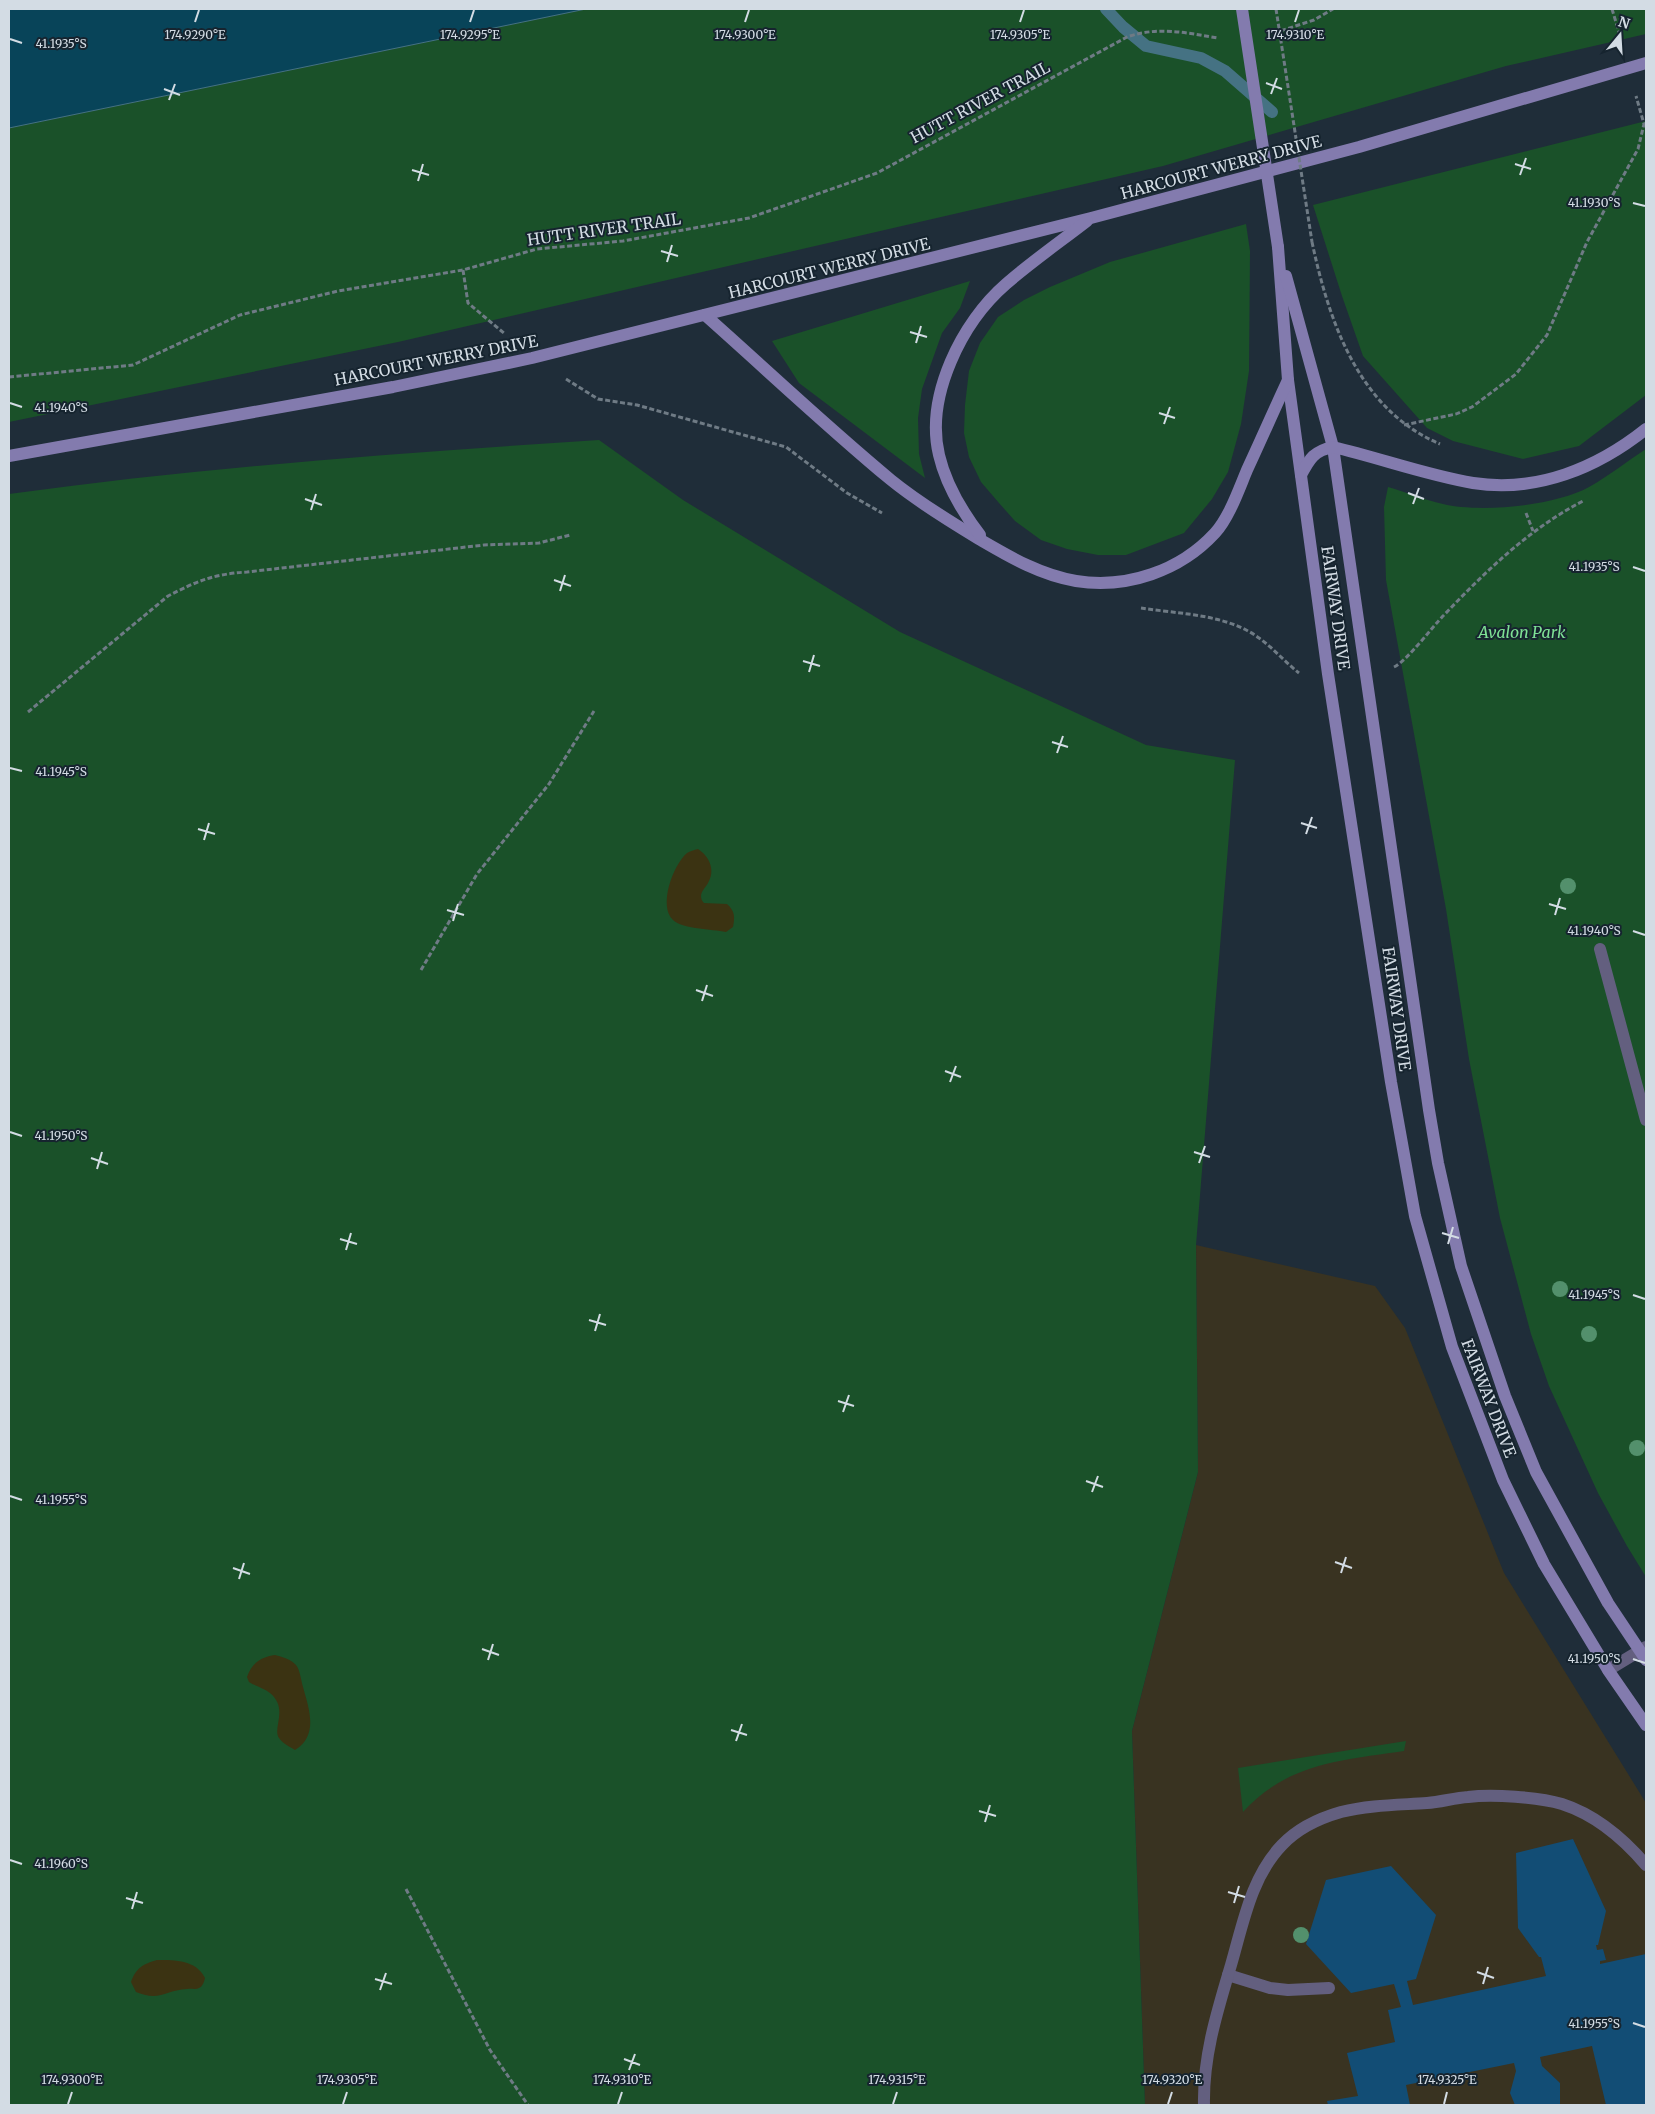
<svg xmlns="http://www.w3.org/2000/svg" width="1655" height="2114" font-family="Merriweather,serif">
<style>
.industrial{fill:#393321}
.green{fill:#1a5129}
.sand{fill:#3b3312}
.water{fill:#084459;stroke:#457283}
.lines{fill:none;stroke-linecap:round;stroke-linejoin:round}
.stream{stroke:#457283;stroke-width:12}
.building{fill:#124d75}
.path{stroke:#6f7b85;stroke-width:3;stroke-dasharray:5 2.5;stroke-linecap:butt}
.service{stroke:#635f7f;stroke-width:12}
.secondary{stroke:#837bae;stroke-width:12}
.path-bridge{stroke:#6f7b85;stroke-width:3;stroke-dasharray:5 2.5;stroke-linecap:butt}
.secondary-bridge{stroke:#837bae;stroke-width:12}
.tree{fill:#53906c}
.ticks{fill:none;stroke:#d3dce4;stroke-width:2}
.labels{text-anchor:middle;dominant-baseline:central;stroke-width:4;stroke-linejoin:round;paint-order:stroke}
.street-label{font-size:16px;fill:#d3dce4;stroke:#16242f}
.park-label{font-size:16px;font-style:italic;fill:#7ee195;stroke:#16242f}
.ticks-label{font-size:12px;text-anchor:middle;fill:#d3dce4;stroke:#16242f;stroke-width:4;stroke-linejoin:round;paint-order:stroke}
</style>
<rect width="100%" height="100%" fill="#1f2d39"/>
<path class="industrial" d="M 1196,1245 L 1375,1286 L 1405,1328 L 1504,1573 L 1646,1803 L 1646,2105 L 1145,2105 L 1132,1731 L 1198,1472 Z"/>
<g class="green">
<path d="M 586,9 L 1646,9 L 1646,34 L 1506,66 L 1163,166 L 398,342 L 9,422 L 9,128 Z"/>
<path d="M 1646,121 L 1646,395 L 1579,446 L 1523,459 L 1453,441 L 1427,428 L 1363,356 L 1342,296 L 1313,205 Z"/>
<path d="M 1246,224 L 1250,251 L 1249,371 L 1241,424 L 1228,472 L 1212,499 L 1184,533 L 1126,555 L 1098,555 L 1067,549 L 1041,540 L 1015,521 L 999,503 L 981,482 L 969,457 L 964,433 L 965,405 L 969,371 L 980,343 L 998,317 L 1024,300 L 1050,287 L 1110,262 Z"/>
<path d="M 970,281 L 960,308 L 942,333 L 922,389 L 918,418 L 919,454 L 925,478 L 799,383 L 772,341 Z"/>
<path d="M 599,440 L 683,500 L 900,632 L 1146,745 L 1235,760 L 1196,1245 L 1198,1472 L 1132,1731 L 1145,2105 L 9,2105 L 9,494 C 205,467 402,453 599,440 Z"/>
<path d="M 1646,449 L 1646,1577 L 1627,1546 L 1598,1493 L 1549,1386 L 1531,1334 L 1500,1218 L 1469,1059 L 1446,909 L 1386,580 L 1384,507 L 1388,487 C 1406,492 1424,500 1443,504 C 1480,513 1555,506 1589,487 C 1609,476 1627,461 1646,449 Z"/>
<path d="M 1406,1741 L 1404,1751 C 1343,1760 1287,1763 1243,1812 L 1238,1768 Z"/>
</g>
<g class="sand">
<path d="M 698,849 C 709,856 716,870 708,883 C 706,887 701,891 701,896 C 701,899 702,901 704,903 L 727,904 C 735,911 735,917 733,927 L 726,932 C 712,929 682,929 673,920 C 658,906 673,865 687,853 C 690,851 694,850 698,849 Z"/>
<path d="M 275,1655 C 282,1657 291,1659 296,1665 C 300,1670 301,1680 303,1687 C 309,1709 319,1735 295,1750 C 290,1747 282,1743 279,1738 C 272,1728 289,1709 270,1693 C 264,1688 255,1686 249,1682 L 247,1677 C 252,1663 261,1657 275,1655 Z"/>
<path d="M 157,1960 C 176,1960 196,1960 205,1978 C 204,1982 203,1986 199,1988 C 195,1990 192,1988 187,1989 C 165,1990 160,2002 136,1992 L 131,1982 C 136,1968 143,1964 157,1960 Z"/>
</g>
<path class="water" d="M 9,9 L 586,9 L 9,128 Z"/>
<g class="lines">
<path class="stream" d="M 1106,9 L 1123,27 L 1146,46 L 1201,58 L 1225,71 L 1272,112"/>
</g>
<path class="building" d="M 1573,1839 L 1606,1911 L 1598,1945 L 1596,1945 L 1597,1950 L 1603,1949 L 1606,1960 L 1600,1961 L 1600,1964 L 1646,1954 L 1646,2105 L 1606,2105 L 1592,2046 L 1540,2057 L 1542,2066 L 1560,2083 L 1560,2105 L 1515,2105 L 1510,2093 L 1516,2071 L 1514,2063 L 1406,2085 L 1410,2105 L 1328,2105 L 1327,2101 L 1358,2096 L 1347,2053 L 1395,2042 L 1388,2010 L 1401,2007 L 1394,1984 L 1351,1993 L 1306,1944 L 1326,1880 L 1391,1866 L 1436,1915 L 1416,1979 L 1407,1981 L 1413,2005 L 1546,1976 L 1541,1957 L 1539,1957 L 1518,1928 L 1516,1853 Z"/>
<g class="lines">
<g class="path">
<path d="M 1612,9 L 1622,42"/>
<path d="M 1274,33 L 1314,20 L 1333,9"/>
<path d="M 1312,242 C 1329,322 1359,410 1440,444"/>
<path d="M 463,270 L 468,303 L 505,334"/>
<path d="M 9,377 L 133,365 L 240,315 L 338,291 L 463,270 L 537,249 L 623,241 L 749,218 L 877,173 L 1127,37 C 1158,26 1187,33 1218,38"/>
<path d="M 566,379 L 598,399 L 637,405 L 786,447 L 847,493 L 882,513"/>
<path d="M 1404,425 L 1456,414 L 1472,407 L 1516,374 L 1547,335 L 1587,242 L 1638,149 L 1644,124 L 1636,96"/>
<path d="M 1526,513 L 1533,531"/>
<path d="M 1141,608 C 1179,614 1227,614 1259,638 C 1273,648 1285,662 1299,673"/>
<path d="M 1394,667 C 1407,661 1432,627 1444,615 C 1486,571 1529,529 1583,501"/>
<path d="M 28,712 L 168,596 C 197,581 214,574 247,572 L 484,545 L 539,543 L 570,535"/>
<path d="M 421,970 L 477,874 L 549,784 L 594,711"/>
<path d="M 406,1889 L 490,2050 L 528,2105"/>
</g>
<g class="service">
<path d="M 1600,949 L 1646,1120"/>
<path d="M 1608,1670 L 1646,1647"/>
<path d="M 1228,1975 L 1270,1988 L 1288,1990 L 1329,1988"/>
<path d="M 1204,2105 C 1203,2056 1217,2012 1231,1965 C 1243,1924 1251,1877 1282,1845 C 1297,1829 1320,1818 1341,1812 C 1369,1805 1398,1805 1427,1803 C 1441,1802 1454,1798 1468,1797 C 1492,1794 1539,1797 1562,1804 C 1596,1815 1623,1838 1646,1865"/>
</g>
<g class="secondary">
<path d="M 1278,247 L 1288,380 L 1328,674 L 1391,1082 L 1415,1216 L 1452,1347 L 1503,1480 L 1544,1564 L 1608,1670 L 1646,1725"/>
<path d="M 1286,276 L 1333,447 L 1429,1110 L 1438,1163 L 1461,1266 L 1505,1396 L 1536,1472 L 1608,1603 L 1646,1660"/>
<path d="M 705,315 C 767,370 827,427 891,480 C 918,502 949,521 979,539 C 1010,557 1040,575 1076,581 C 1127,589 1180,571 1215,533 C 1229,518 1239,489 1247,470 C 1261,440 1274,410 1288,380"/>
<path d="M 9,456 L 393,387 L 532,358 L 1091,218 L 1359,147 L 1646,63"/>
<path d="M 1301,475 C 1310,458 1314,451 1333,447 C 1380,458 1426,475 1473,483 C 1537,493 1597,468 1646,429"/>
<path d="M 980,535 C 961,510 946,485 939,455 C 925,396 962,322 1006,284 C 1031,262 1060,242 1087,221"/>
</g>
<path class="path-bridge" d="M 1276,9 L 1312,242"/>
<path class="secondary-bridge" d="M 1242,9 L 1278,247"/>
</g>
<g class="tree">
<circle cx="1568" cy="886" r="8"/>
<circle cx="1560" cy="1289" r="8"/>
<circle cx="1589" cy="1334" r="8"/>
<circle cx="1637" cy="1448" r="8"/>
<circle cx="1301" cy="1935" r="8"/>
</g>
<path class="ticks" d="M 195,22 L 199,10M 470,22 L 474,10M 745,22 L 749,10M 1020,22 L 1024,10M 1295,22 L 1299,10M 10,39 L 22,43M 1266,83 L 1282,89M 164,89 L 180,95M 1271,94 L 1277,78M 169,100 L 175,84M 1515,164 L 1531,169M 412,170 L 429,175M 1520,175 L 1526,158M 418,181 L 423,164M 1633,203 L 1645,206M 661,251 L 678,256M 667,262 L 672,245M 910,332 L 927,337M 916,343 L 921,326M 10,403 L 22,407M 1159,413 L 1175,418M 1164,424 L 1170,407M 1408,493 L 1424,499M 305,499 L 322,505M 1413,504 L 1419,488M 311,510 L 316,494M 1633,567 L 1645,571M 554,580 L 571,586M 560,591 L 565,575M 803,661 L 820,666M 809,672 L 814,655M 1052,742 L 1068,747M 1057,753 L 1063,736M 10,768 L 22,771M 1301,823 L 1317,828M 198,829 L 215,834M 1306,834 L 1312,817M 204,840 L 209,823M 1549,904 L 1566,909M 447,910 L 464,915M 1555,915 L 1560,898M 453,921 L 458,904M 1633,931 L 1645,935M 696,990 L 713,996M 702,1001 L 707,985M 945,1071 L 961,1077M 950,1082 L 956,1066M 10,1132 L 22,1136M 1194,1152 L 1210,1157M 91,1158 L 108,1164M 1199,1163 L 1205,1146M 97,1169 L 102,1152M 1442,1233 L 1459,1238M 340,1239 L 357,1244M 1448,1244 L 1453,1227M 346,1250 L 351,1233M 1633,1295 L 1645,1299M 589,1320 L 606,1325M 595,1331 L 600,1314M 838,1401 L 854,1406M 843,1412 L 849,1395M 1086,1481 L 1103,1487M 1092,1492 L 1098,1476M 10,1496 L 22,1500M 1335,1562 L 1352,1568M 233,1568 L 250,1574M 1341,1573 L 1346,1557M 239,1579 L 244,1563M 482,1649 L 499,1655M 1633,1659 L 1645,1663M 488,1660 L 493,1644M 731,1730 L 747,1735M 736,1741 L 742,1724M 979,1811 L 996,1816M 985,1822 L 990,1805M 10,1860 L 22,1864M 1228,1892 L 1245,1897M 126,1898 L 143,1903M 1234,1903 L 1239,1886M 132,1909 L 137,1892M 1477,1972 L 1494,1978M 375,1979 L 392,1984M 1483,1984 L 1488,1967M 380,1990 L 386,1973M 1633,2023 L 1645,2027M 624,2059 L 640,2065M 629,2070 L 635,2054M 68,2104 L 72,2092M 343,2104 L 347,2092M 618,2104 L 622,2092M 893,2104 L 897,2092M 1168,2104 L 1172,2092M 1444,2104 L 1447,2092"/>
<g class="labels">
<g class="street-label">
<text transform="translate(980 102) rotate(-28)">HUTT RIVER TRAIL</text>
<text transform="translate(1221 167) rotate(-15)">HARCOURT WERRY DRIVE</text>
<text transform="translate(604 229) rotate(-8)">HUTT RIVER TRAIL</text>
<text transform="translate(829 268) rotate(-14)">HARCOURT WERRY DRIVE</text>
<text transform="translate(436 360) rotate(-11)">HARCOURT WERRY DRIVE</text>
<text transform="translate(1336 608) rotate(82)">FAIRWAY DRIVE</text>
<text transform="translate(1397 1009) rotate(82)">FAIRWAY DRIVE</text>
<text transform="translate(1489 1398) rotate(69)">FAIRWAY DRIVE</text>
</g>
<g class="park-label">
<text x="1522" y="632">Avalon Park</text>
</g>
</g>
<g class="ticks-label">
<text x="195" y="39">174.9290°E</text>
<text x="470" y="39">174.9295°E</text>
<text x="745" y="39">174.9300°E</text>
<text x="1020" y="39">174.9305°E</text>
<text x="1295" y="39">174.9310°E</text>
<text x="61" y="48">41.1935°S</text>
<text x="1594" y="207">41.1930°S</text>
<text x="61" y="412">41.1940°S</text>
<text x="1594" y="571">41.1935°S</text>
<text x="61" y="776">41.1945°S</text>
<text x="1594" y="935">41.1940°S</text>
<text x="61" y="1140">41.1950°S</text>
<text x="1594" y="1299">41.1945°S</text>
<text x="61" y="1504">41.1955°S</text>
<text x="1594" y="1663">41.1950°S</text>
<text x="61" y="1868">41.1960°S</text>
<text x="1594" y="2028">41.1955°S</text>
<text x="72" y="2084">174.9300°E</text>
<text x="347" y="2084">174.9305°E</text>
<text x="622" y="2084">174.9310°E</text>
<text x="897" y="2084">174.9315°E</text>
<text x="1172" y="2084">174.9320°E</text>
<text x="1447" y="2084">174.9325°E</text>
</g>
<rect width="1655" height="2114" fill="none" stroke="#d3dce4" stroke-width="20"/>
<g transform="translate(1620 35) rotate(18)" stroke="#16242f" stroke-width="4" paint-order="stroke">
<path d="M0-4L9 19L0 12L-9 19Z" fill="#d3dce4"/>
<text y="-8" font-size="14" font-weight="bold" text-anchor="middle" fill="#d3dce4">N</text>
</g>
</svg>
